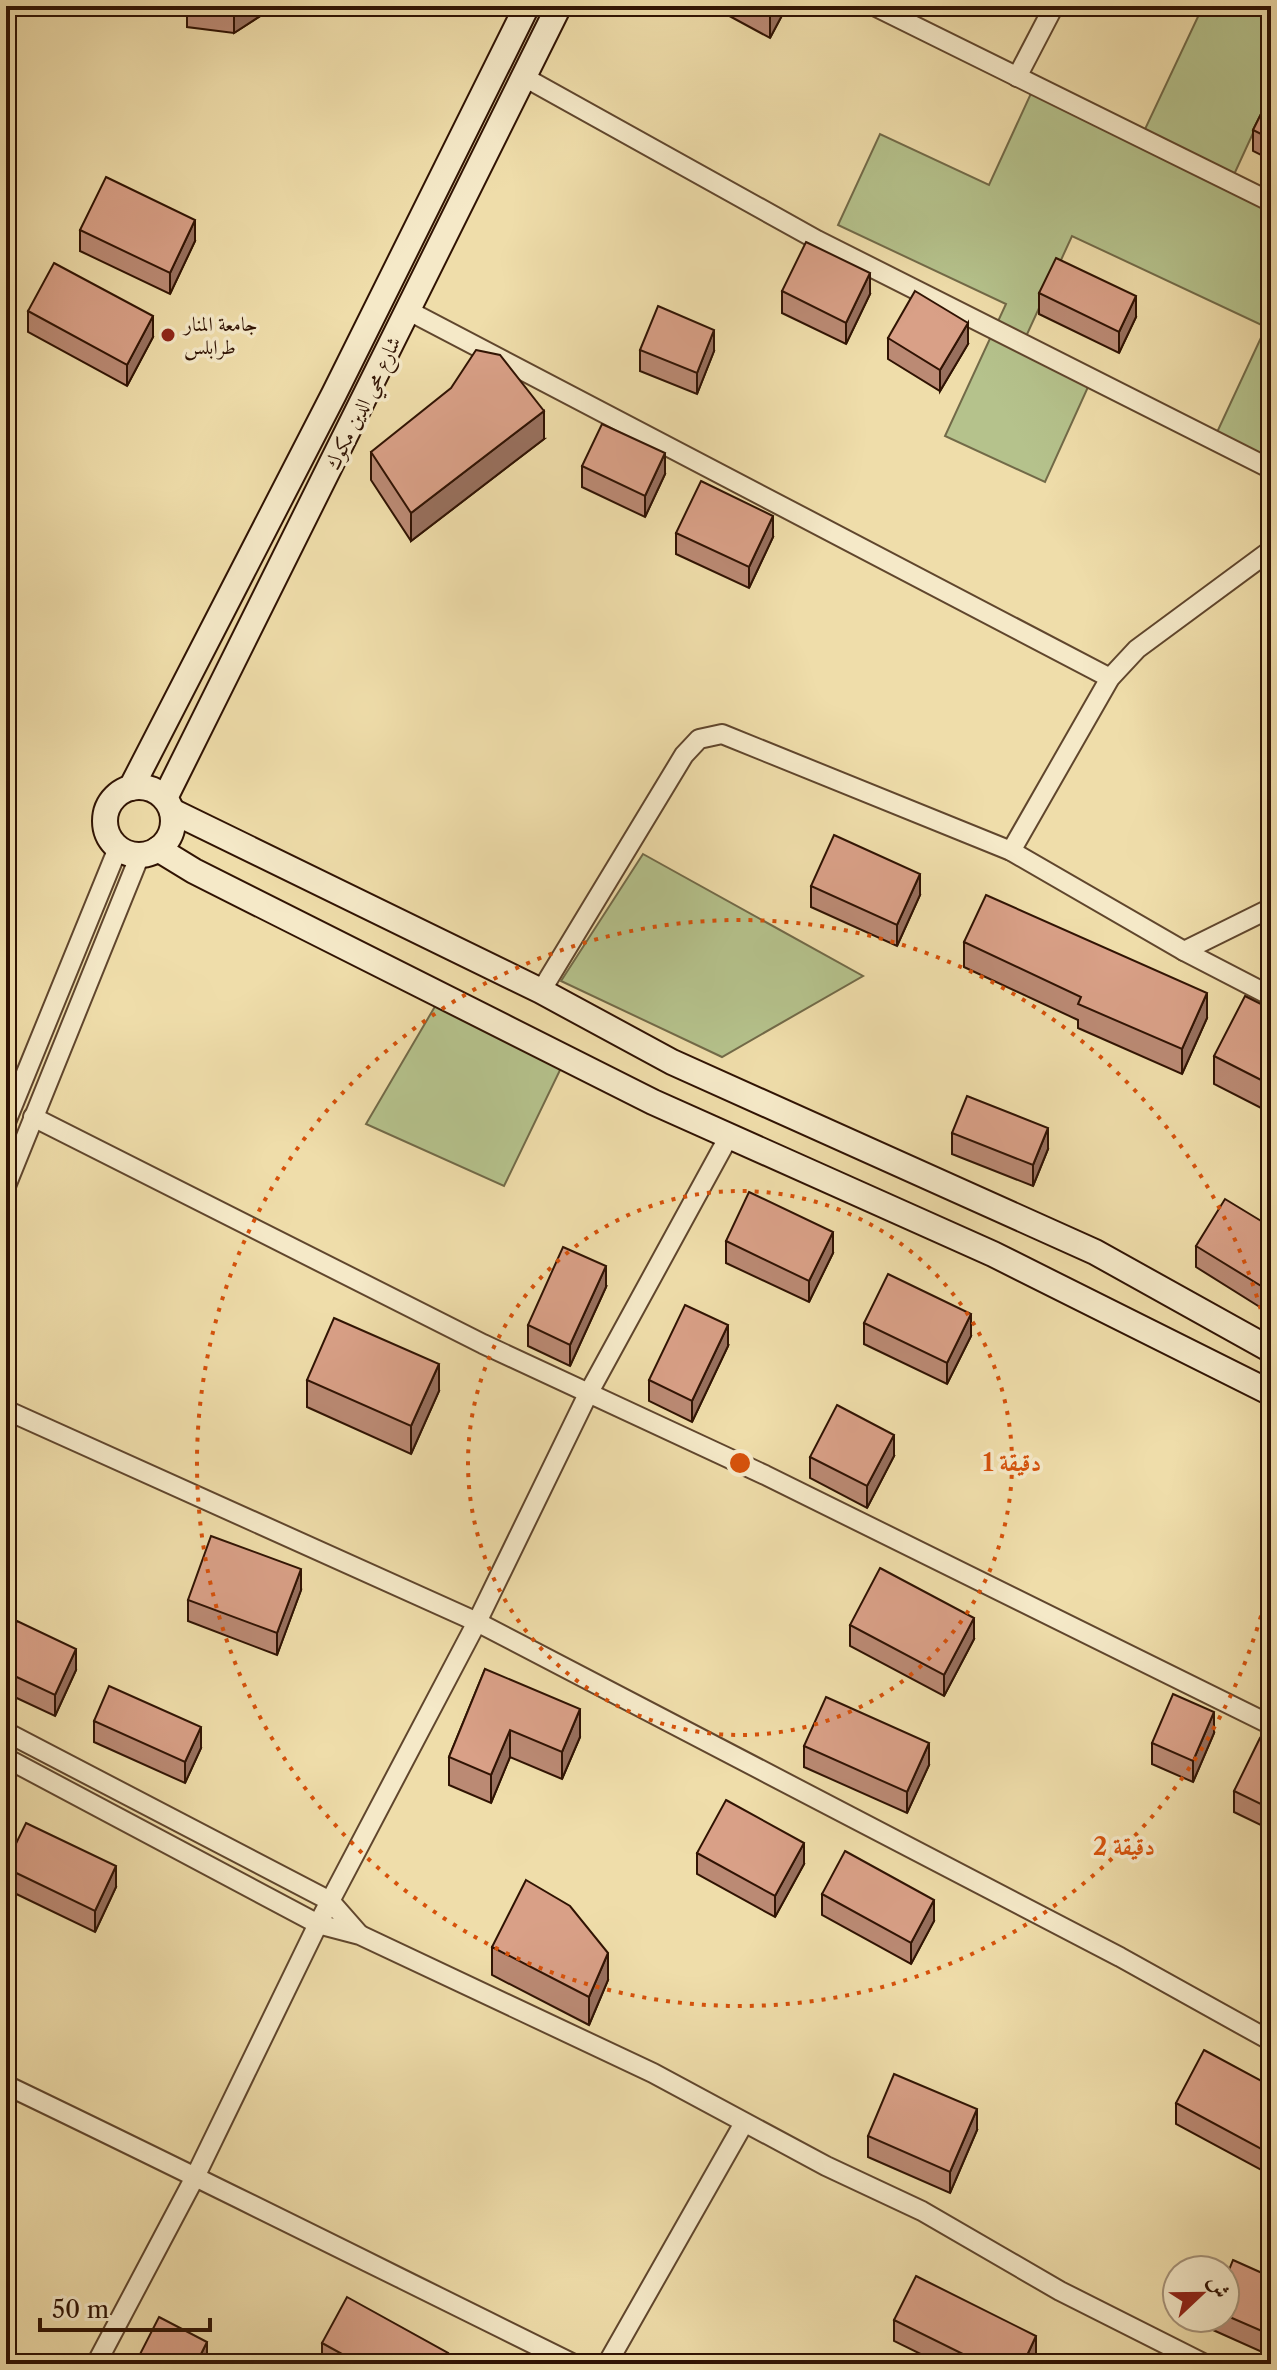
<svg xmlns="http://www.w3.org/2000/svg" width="1277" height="2370" font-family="'Libre Caslon Text',Amiri,serif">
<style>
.green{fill:#b5c28c;stroke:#726a48;stroke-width:2}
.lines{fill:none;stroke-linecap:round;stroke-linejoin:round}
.street-casing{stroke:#60462d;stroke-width:22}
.secondary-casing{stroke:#301303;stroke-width:28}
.street{stroke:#f5e9c8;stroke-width:18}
.secondary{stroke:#f5e9c8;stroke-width:24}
.wall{fill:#bb8a74;stroke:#301303;stroke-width:2}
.shaded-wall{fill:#98705e;stroke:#301303;stroke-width:2}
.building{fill:#d9a087;stroke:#301303;stroke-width:2}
.ring{fill:none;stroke:#d6520b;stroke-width:4;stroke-dasharray:4 8}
.poi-dot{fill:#8f2418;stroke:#f5e9c8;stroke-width:3}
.labels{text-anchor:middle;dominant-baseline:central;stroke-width:7;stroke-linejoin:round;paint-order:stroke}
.poi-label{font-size:20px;fill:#301303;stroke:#f5e9c8;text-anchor:start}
.street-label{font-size:20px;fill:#301303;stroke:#f5e9c8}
.centre{fill:#d6520b;stroke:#f5e9c8;stroke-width:4}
.ring-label{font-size:24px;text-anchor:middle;font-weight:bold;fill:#d6520b;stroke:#f5e9c8;stroke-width:7;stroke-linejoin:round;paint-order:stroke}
</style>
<rect width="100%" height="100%" fill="#efddaa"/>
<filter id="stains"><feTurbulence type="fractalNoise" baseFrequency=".0025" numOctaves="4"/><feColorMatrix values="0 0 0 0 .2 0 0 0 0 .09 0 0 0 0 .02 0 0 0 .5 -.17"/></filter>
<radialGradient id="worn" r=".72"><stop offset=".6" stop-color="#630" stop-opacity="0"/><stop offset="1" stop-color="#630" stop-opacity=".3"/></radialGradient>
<g class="green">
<path d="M 1203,6 L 1271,6 L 1271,94 L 1231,181 L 1271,201 L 1271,470 L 1212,443 L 1266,327 L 1072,236 L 1023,343 L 1093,376 L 1045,482 L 945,436 L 1006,304 L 838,225 L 880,134 L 989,185 L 1033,89 L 1139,142 Z"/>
<path d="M 643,854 L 863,976 L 722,1057 L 561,981 Z"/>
<path d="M 437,1003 L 562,1066 L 504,1186 L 366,1124 Z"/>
</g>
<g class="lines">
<g class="street-casing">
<g id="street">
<path d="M 874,6 L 1271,202"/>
<path d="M 524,77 L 817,240 L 1271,469"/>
<path d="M 1017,77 L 1054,6"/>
<path d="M 409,311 L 1110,678"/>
<path d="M 1011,851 L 1110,678 L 1137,649 L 1271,550"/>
<path d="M 1184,951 L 1271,908"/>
<path d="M 541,991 L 684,755 L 699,739 L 722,734 L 1011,851 L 1184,951 L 1271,996"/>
<path d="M 33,1117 L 483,1344 L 765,1475 L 1271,1725"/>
<path d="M 6,1122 L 118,848"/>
<path d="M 6,1186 L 140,855"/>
<path d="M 6,1410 L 477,1622 L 1120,1957 L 1271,2041"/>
<path d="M 6,1732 L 330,1901 L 359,1934"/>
<path d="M 6,1758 L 318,1924 L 360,1935 L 653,2073 L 826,2166 L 922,2211 L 1060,2291 L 1205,2364"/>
<path d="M 6,2085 C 196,2176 385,2271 574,2364"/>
<path d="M 96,2364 L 195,2177 L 318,1924 L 477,1622 L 588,1394 L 728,1138"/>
<path d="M 607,2364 L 744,2123"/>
</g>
</g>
<g class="secondary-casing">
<g id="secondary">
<circle cx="139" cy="821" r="34"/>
<path d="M 131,788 L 334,394 L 527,6"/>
<path d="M 165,798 L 559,6"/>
<path d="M 172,811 L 541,991 L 672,1062 L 1095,1252 L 1271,1350"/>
<path d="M 158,849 L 194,871 L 653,1102 L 993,1254 L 1271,1393"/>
</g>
</g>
<use href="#street" class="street"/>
<use href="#secondary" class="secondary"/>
</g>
<g class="wall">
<path d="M 187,6 L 272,6 L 271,9 L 234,33 L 187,27 Z"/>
<path d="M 711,6 L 787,6 L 770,38 Z"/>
<path d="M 1271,94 L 1271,160 L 1253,151 L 1253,130 Z"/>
<path d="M 80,230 L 195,241 L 170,294 L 80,251 Z"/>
<path d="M 782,291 L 870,294 L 846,344 L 782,313 Z"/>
<path d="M 1039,293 L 1136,317 L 1119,353 L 1039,314 Z"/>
<path d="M 28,311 L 153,337 L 127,386 L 28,332 Z"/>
<path d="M 888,338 L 968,344 L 940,391 L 888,359 Z"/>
<path d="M 640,350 L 714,351 L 697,394 L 640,371 Z"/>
<path d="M 544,439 L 411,541 L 371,480 L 371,452 Z"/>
<path d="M 582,466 L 665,474 L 645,517 L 582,487 Z"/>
<path d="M 676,533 L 773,537 L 749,588 L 676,554 Z"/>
<path d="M 811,886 L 920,895 L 897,946 L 811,907 Z"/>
<path d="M 964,942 L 1207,1018 L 1182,1074 L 1078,1028 L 1078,1020 L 964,967 Z"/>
<path d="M 1271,1009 L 1271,1113 L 1214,1084 L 1214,1056 Z"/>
<path d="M 952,1133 L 1048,1149 L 1033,1186 L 952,1154 Z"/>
<path d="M 1271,1227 L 1271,1314 L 1196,1267 L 1196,1246 Z"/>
<path d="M 726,1241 L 833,1253 L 809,1302 L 726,1263 Z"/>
<path d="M 606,1287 L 570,1366 L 528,1346 L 528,1325 Z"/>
<path d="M 864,1323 L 971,1336 L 947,1384 L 864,1344 Z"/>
<path d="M 728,1346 L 692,1422 L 649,1401 L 649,1380 Z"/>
<path d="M 307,1380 L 439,1391 L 411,1454 L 307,1407 Z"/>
<path d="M 894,1456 L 867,1508 L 810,1478 L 810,1457 Z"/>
<path d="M 301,1590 L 277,1655 L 188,1621 L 188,1600 Z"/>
<path d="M 850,1625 L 974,1639 L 944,1696 L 850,1646 Z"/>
<path d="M 6,1645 L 76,1670 L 55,1716 L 6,1693 Z"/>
<path d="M 485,1669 L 580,1737 L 562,1779 L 510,1757 L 491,1803 L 449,1785 L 449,1757 Z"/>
<path d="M 94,1721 L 201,1748 L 185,1783 L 94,1742 Z"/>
<path d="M 1214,1733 L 1193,1782 L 1152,1764 L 1152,1743 Z"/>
<path d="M 1271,1744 L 1271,1830 L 1234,1812 L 1234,1791 Z"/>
<path d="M 804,1746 L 929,1765 L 907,1813 L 804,1767 Z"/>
<path d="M 697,1853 L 804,1864 L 775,1917 L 697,1874 Z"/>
<path d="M 6,1864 L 116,1887 L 95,1932 L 6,1889 Z"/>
<path d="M 822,1894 L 934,1921 L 911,1964 L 822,1915 Z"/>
<path d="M 492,1947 L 608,1980 L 589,2025 L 492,1975 Z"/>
<path d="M 1271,2086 L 1265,2172 L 1176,2124 L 1176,2103 Z"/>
<path d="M 977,2130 L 950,2193 L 868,2157 L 868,2136 Z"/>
<path d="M 1271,2277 L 1271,2356 L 1213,2330 L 1213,2318 L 1225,2318 L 1225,2280 Z"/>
<path d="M 894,2320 L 1036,2357 L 1033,2364 L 941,2364 L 894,2341 Z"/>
<path d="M 322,2343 L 448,2364 L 322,2364 Z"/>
</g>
<g class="shaded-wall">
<path d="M 234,6 L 272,6 L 271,9 L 234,33 Z"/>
<path d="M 776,6 L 787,6 L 770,38 L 770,16 Z"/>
<path d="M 195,220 L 195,241 L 170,294 L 170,273 Z"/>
<path d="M 870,273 L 870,294 L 846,344 L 846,323 Z"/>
<path d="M 1136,296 L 1136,317 L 1119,353 L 1119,332 Z"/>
<path d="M 153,316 L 153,337 L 127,386 L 127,365 Z"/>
<path d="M 968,323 L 968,344 L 940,391 L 940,370 Z"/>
<path d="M 714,330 L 714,351 L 697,394 L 697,373 Z"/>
<path d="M 544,411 L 544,439 L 411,541 L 411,513 Z"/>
<path d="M 665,453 L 665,474 L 645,517 L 645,496 Z"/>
<path d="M 773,516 L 773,537 L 749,588 L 749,567 Z"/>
<path d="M 920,874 L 920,895 L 897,946 L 897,925 Z"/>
<path d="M 1207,993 L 1207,1018 L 1182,1074 L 1182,1049 Z"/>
<path d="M 1048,1128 L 1048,1149 L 1033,1186 L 1033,1165 Z"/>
<path d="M 833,1232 L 833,1253 L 809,1302 L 809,1281 Z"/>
<path d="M 606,1266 L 606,1287 L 570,1366 L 570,1345 Z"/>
<path d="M 971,1314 L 971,1336 L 947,1384 L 947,1363 Z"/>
<path d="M 728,1325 L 728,1346 L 692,1422 L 692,1401 Z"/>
<path d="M 439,1364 L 439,1391 L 411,1454 L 411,1426 Z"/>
<path d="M 894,1435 L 894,1456 L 867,1508 L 867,1486 Z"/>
<path d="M 301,1569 L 301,1590 L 277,1655 L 277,1633 Z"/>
<path d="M 974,1618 L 974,1639 L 944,1696 L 944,1675 Z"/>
<path d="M 76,1649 L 76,1670 L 55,1716 L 55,1695 Z"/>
<path d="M 580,1709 L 580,1737 L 562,1779 L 562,1752 Z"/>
<path d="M 1214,1712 L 1214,1733 L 1193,1782 L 1193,1761 Z"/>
<path d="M 201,1727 L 201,1748 L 185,1783 L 185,1762 Z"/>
<path d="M 510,1730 L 510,1757 L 491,1803 L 491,1775 Z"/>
<path d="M 929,1743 L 929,1765 L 907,1813 L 907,1792 Z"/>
<path d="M 804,1843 L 804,1864 L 775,1917 L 775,1896 Z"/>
<path d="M 116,1866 L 116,1887 L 95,1932 L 95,1911 Z"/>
<path d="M 934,1900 L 934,1921 L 911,1964 L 911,1943 Z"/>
<path d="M 608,1953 L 608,1980 L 589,2025 L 589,1997 Z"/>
<path d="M 977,2109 L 977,2130 L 950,2193 L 950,2172 Z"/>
<path d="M 1271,2140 L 1271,2162 L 1265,2172 L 1265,2151 Z"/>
<path d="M 1036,2336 L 1036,2357 L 1033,2364 L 1023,2364 Z"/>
<path d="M 207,2342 L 207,2364 L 196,2364 Z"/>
<path d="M 448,2353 L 448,2364 L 442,2364 Z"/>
</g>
<g class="building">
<path d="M 751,6 L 776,6 L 770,16 Z"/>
<path d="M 1271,94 L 1271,139 L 1253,130 Z"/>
<path d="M 106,177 L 195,220 L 170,273 L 80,230 Z"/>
<path d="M 806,242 L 870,273 L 846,323 L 782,291 Z"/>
<path d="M 1056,258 L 1136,296 L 1119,332 L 1039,293 Z"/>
<path d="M 54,263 L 153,316 L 127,365 L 28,311 Z"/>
<path d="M 915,291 L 968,323 L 940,370 L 888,338 Z"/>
<path d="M 658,306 L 714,330 L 697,373 L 640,350 Z"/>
<path d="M 476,350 L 500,355 L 544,411 L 411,513 L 371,452 L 451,388 Z"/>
<path d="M 602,424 L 665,453 L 645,496 L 582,466 Z"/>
<path d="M 701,481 L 773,516 L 749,567 L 676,533 Z"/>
<path d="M 834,835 L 920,874 L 897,925 L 811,886 Z"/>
<path d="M 986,895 L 1207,993 L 1182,1049 L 1078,1004 L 1081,997 L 964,942 Z"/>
<path d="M 1245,996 L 1271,1009 L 1271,1085 L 1214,1056 Z"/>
<path d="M 967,1096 L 1048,1128 L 1033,1165 L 952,1133 Z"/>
<path d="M 749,1192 L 833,1232 L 809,1281 L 726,1241 Z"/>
<path d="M 1225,1199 L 1271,1227 L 1271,1292 L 1196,1246 Z"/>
<path d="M 563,1247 L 606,1266 L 570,1345 L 528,1325 Z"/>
<path d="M 888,1274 L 971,1314 L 947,1363 L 864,1323 Z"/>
<path d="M 685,1305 L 728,1325 L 692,1401 L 649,1380 Z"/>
<path d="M 334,1318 L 439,1364 L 411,1426 L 307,1380 Z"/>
<path d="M 837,1405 L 894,1435 L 867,1486 L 810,1457 Z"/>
<path d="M 211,1536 L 301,1569 L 277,1633 L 188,1600 Z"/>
<path d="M 880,1568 L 974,1618 L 944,1675 L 850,1625 Z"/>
<path d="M 17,1621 L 76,1649 L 55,1695 L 6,1672 L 6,1645 Z"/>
<path d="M 485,1669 L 580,1709 L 562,1752 L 510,1730 L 491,1775 L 449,1757 Z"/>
<path d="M 109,1686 L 201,1727 L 185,1762 L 94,1721 Z"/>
<path d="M 1173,1694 L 1214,1712 L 1193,1761 L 1152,1743 Z"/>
<path d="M 826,1697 L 929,1743 L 907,1792 L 804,1746 Z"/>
<path d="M 1260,1738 L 1271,1744 L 1271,1809 L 1234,1791 Z"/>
<path d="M 726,1800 L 804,1843 L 775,1896 L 697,1853 Z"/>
<path d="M 26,1823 L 116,1866 L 95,1911 L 6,1868 L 6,1864 Z"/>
<path d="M 845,1851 L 934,1900 L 911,1943 L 822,1894 Z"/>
<path d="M 526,1880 L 570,1906 L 608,1953 L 589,1997 L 492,1947 Z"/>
<path d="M 1204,2050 L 1271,2086 L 1271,2140 L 1265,2151 L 1176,2103 Z"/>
<path d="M 894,2074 L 977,2109 L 950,2172 L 868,2136 Z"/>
<path d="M 1233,2260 L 1271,2277 L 1271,2335 L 1225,2315 L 1225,2280 Z"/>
<path d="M 916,2276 L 1036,2336 L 1023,2364 L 983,2364 L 894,2320 Z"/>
<path d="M 347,2297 L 448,2353 L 442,2364 L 360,2364 L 322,2343 Z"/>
<path d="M 159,2317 L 207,2342 L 196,2364 L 135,2364 Z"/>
</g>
<g class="ring">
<circle cx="740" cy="1463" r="272"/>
<path d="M1270 1581A543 543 0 1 1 1270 1345"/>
</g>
<circle class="poi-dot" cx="168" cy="335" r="8"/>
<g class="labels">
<g class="poi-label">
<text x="184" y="324">جامعة المنار<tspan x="184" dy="23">طرابلس</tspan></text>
</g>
<g class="street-label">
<text transform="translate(363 403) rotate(-64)">شارع محي الدين مكوك</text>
</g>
</g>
<circle cx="740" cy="1463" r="12" class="centre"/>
<g class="ring-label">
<text x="1012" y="1471">1 دقيقة</text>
<text x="1124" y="1855">2 دقيقة</text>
</g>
<rect width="1277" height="2370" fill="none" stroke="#efddaa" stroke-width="32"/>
<rect x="8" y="8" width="1261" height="2354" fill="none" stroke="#301303" stroke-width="4"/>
<rect x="16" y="16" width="1245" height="2338" fill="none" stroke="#301303" stroke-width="2"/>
<g transform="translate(1201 2294) rotate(68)"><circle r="38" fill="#f5e9c8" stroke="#a69379" stroke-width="2"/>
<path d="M0-6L14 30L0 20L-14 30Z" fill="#8f2418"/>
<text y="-12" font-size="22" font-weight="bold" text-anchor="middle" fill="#301303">ش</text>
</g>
<path d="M40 2318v12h170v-12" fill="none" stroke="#301303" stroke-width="4"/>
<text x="52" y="2318" font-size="24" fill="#301303" stroke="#f5e9c8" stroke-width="6" paint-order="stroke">50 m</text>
<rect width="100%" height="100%" filter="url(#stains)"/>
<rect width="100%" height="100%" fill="url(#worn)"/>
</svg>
